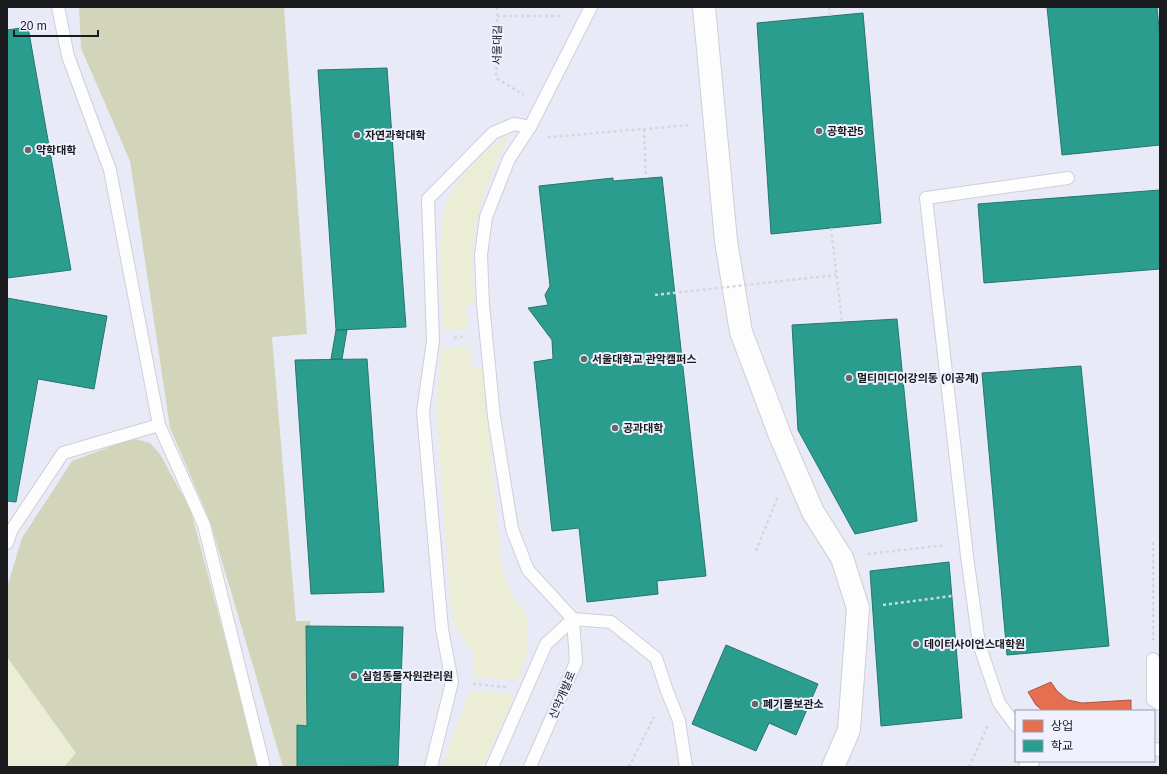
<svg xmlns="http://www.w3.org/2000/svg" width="1167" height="774" font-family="Arial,'Noto Sans KR',sans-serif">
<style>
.built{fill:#e9eaf8;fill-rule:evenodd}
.green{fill:#ebeed4}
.forest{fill:#d2d5ba}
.shops{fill:#e76f51;stroke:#aa5642}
.schools{fill:#2a9d8f;stroke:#25766d}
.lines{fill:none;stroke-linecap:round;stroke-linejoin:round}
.service-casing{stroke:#cfcfd4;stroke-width:14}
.pedestrian-casing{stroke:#cfcfd4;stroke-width:20}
.minor-casing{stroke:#cfcfd4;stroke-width:24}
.path{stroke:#d6d7d9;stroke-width:2.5;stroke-dasharray:3 3;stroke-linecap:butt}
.service{stroke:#fdfdfe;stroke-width:12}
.pedestrian{stroke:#fdfdfe;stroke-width:18}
.minor{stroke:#fdfdfe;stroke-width:22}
.path-bridge{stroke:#d6d7d9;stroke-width:2.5;stroke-dasharray:3 3;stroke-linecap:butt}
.poi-dot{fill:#66676c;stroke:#f0f1fe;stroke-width:1.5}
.labels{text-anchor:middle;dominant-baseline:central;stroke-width:4;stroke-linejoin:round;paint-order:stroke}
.street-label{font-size:11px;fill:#1a1b1f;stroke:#f0f1fe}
.poi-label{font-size:11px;font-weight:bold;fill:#1a1b1f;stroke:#f0f1fe;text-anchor:start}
</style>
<rect width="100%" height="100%" fill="#f4f4fa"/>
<path class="built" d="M 7,7 L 1160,7 L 1160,767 L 7,767 ZM 1016,711 L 1154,711 L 1154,761 L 1016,761 Z"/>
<g class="green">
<path d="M 507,135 L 509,136 C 489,176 472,219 472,264 C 472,278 474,291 475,304 L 466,306 L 468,329 L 444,331 C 442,298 434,221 450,194 C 464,172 486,151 507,135 Z"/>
<path d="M 469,345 L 472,367 L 483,367 L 486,408 L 502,568 L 511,594 L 528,618 L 528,647 L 520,680 L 473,677 L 474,654 L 455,626 L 453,622 L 449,586 L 436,402 L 442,350 Z"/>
<path d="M 7,657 L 76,753 L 64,767 L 7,767 Z"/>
<path d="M 469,691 L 513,694 L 514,696 L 482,767 L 442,767 Z"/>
</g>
<g class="forest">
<path d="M 79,7 L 284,7 L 307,334 L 272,337 L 296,621 L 310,621 L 318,759 L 313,767 L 283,767 L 210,521 L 170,428 L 130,161 L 81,48 Z"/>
<path d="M 136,439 L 150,443 L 160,454 L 191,511 L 259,767 L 64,767 L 76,753 L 7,657 L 7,587 L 22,538 L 72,461 L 123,442 Z"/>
</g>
<path class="shops" d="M 1051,682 L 1057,691 L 1068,700 L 1082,703 L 1131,700 L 1131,711 L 1043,711 L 1036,705 L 1028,692 Z"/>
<g class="schools">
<path d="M 1047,7 L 1157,7 L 1160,39 L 1160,145 L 1062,155 Z"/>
<path d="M 863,13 L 881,223 L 771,234 L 757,23 Z"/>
<path d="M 28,27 L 71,270 L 7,278 L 7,30 Z"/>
<path d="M 387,68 L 406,327 L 336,330 L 318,70 Z"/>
<path d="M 662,177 L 706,576 L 657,581 L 658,594 L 587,602 L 579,528 L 552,531 L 534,362 L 553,359 L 552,340 L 528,308 L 548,305 L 545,295 L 550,286 L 539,186 L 613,178 L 613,181 Z"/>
<path d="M 1160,190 L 1160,269 L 984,283 L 978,204 Z"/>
<path d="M 7,298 L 107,316 L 94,389 L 38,379 L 16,502 L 7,501 Z"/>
<path d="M 897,319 L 917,521 L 855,534 L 798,430 L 792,325 Z"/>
<path d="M 336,330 L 347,330 L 342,359 L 331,359 Z"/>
<path d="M 367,359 L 384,592 L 311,594 L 295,360 Z"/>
<path d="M 1081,366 L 1109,646 L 1007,655 L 982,373 Z"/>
<path d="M 949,562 L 962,718 L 881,726 L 870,571 Z"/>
<path d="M 306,626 L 403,627 L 398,766 L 297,767 L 297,725 L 307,726 Z"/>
<path d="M 726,645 L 818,684 L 796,735 L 769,723 L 756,751 L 692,724 Z"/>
</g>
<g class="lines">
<g class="service-casing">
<g id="service">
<path d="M 58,7 L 68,56 L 110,170 L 159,425 L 204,525 L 264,767"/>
<path d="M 591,7 L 530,127 L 509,159 L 486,217 L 481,255 L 483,304 L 494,417 L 512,529 L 528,570 L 573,619 L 611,622 L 656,658 L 667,691 L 679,721 L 686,767"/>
<path d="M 7,543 L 11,531 L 63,453 L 159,425"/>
<path d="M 1153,659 L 1153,700 L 1160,704"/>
<path d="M 1016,726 L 999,703 L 979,644 L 967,556 L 926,198 L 1068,178"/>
<path d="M 1154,749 L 1160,750"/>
<path d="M 431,767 L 452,682 L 442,629 L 423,412 L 433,341 L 428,199 L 493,133 L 514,124 L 530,127"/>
<path d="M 492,767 L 546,644 L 573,619"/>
<path d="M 530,767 L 576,662 L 573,619"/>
</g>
</g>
<g class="pedestrian-casing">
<path id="pedestrian" d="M 1028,767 L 1030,761"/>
</g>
<g class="minor-casing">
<path id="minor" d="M 704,7 L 726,241 L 741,332 L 781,438 L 813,512 L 842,558 L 858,608 L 849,730 L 833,767"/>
</g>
<g class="path">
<path d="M 497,7 L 497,59 L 496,78 L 524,95"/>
<path d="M 829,7 L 830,16"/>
<path d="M 497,16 L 561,16 L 562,14"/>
<path d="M 644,129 L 646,178"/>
<path d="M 548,136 L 550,137 L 691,125"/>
<path d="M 831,228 L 842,322"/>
<path d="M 454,338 L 466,336"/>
<path d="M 1153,542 L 1153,640"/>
<path d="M 756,551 L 778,496"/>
<path d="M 868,554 L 946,545"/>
<path d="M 883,605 L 952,596"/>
<path d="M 473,684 L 506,687"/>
<path d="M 629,767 L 654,717"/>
<path d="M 969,767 L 989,723"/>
</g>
<use href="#service" class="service"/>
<use href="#pedestrian" class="pedestrian"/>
<use href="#minor" class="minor"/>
<path class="path-bridge" d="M 655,295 L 836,275"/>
</g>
<g class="poi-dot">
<circle cx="819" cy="131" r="4"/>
<circle cx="357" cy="135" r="4"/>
<circle cx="28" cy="150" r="4"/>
<circle cx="584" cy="359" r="4"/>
<circle cx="849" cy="378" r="4"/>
<circle cx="615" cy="428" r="4"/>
<circle cx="916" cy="644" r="4"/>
<circle cx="354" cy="676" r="4"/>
<circle cx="755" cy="704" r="4"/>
</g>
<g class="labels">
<g class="street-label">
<text transform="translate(497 45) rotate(-89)">서울대길</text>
<text transform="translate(562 695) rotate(-67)">신약개발로</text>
</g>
<g class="poi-label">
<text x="827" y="131">공학관5</text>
<text x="365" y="135">자연과학대학</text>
<text x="36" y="150">약학대학</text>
<text x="592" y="359">서울대학교 관악캠퍼스</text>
<text x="857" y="378">멀티미디어강의동 (이공계)</text>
<text x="623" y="428">공과대학</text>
<text x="924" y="644">데이터사이언스대학원</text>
<text x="362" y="676">실험동물자원관리원</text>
<text x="763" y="704">폐기물보관소</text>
</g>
</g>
<rect width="1167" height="774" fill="none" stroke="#1a1b1f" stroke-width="16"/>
<rect x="1015" y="710" width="140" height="52" fill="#f0f1fe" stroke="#9a9ba5"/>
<rect x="1023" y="720" width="20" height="12" fill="#e76f51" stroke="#9a9ba5"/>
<text x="1051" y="730" font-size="12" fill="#1a1b1f">상업</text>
<rect x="1023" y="740" width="20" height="12" fill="#2a9d8f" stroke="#9a9ba5"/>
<text x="1051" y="750" font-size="12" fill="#1a1b1f">학교</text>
<path d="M14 30v6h84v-6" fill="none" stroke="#1a1b1f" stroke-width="2"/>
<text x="20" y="30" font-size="12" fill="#1a1b1f" stroke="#f0f1fe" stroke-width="3" paint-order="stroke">20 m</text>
</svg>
